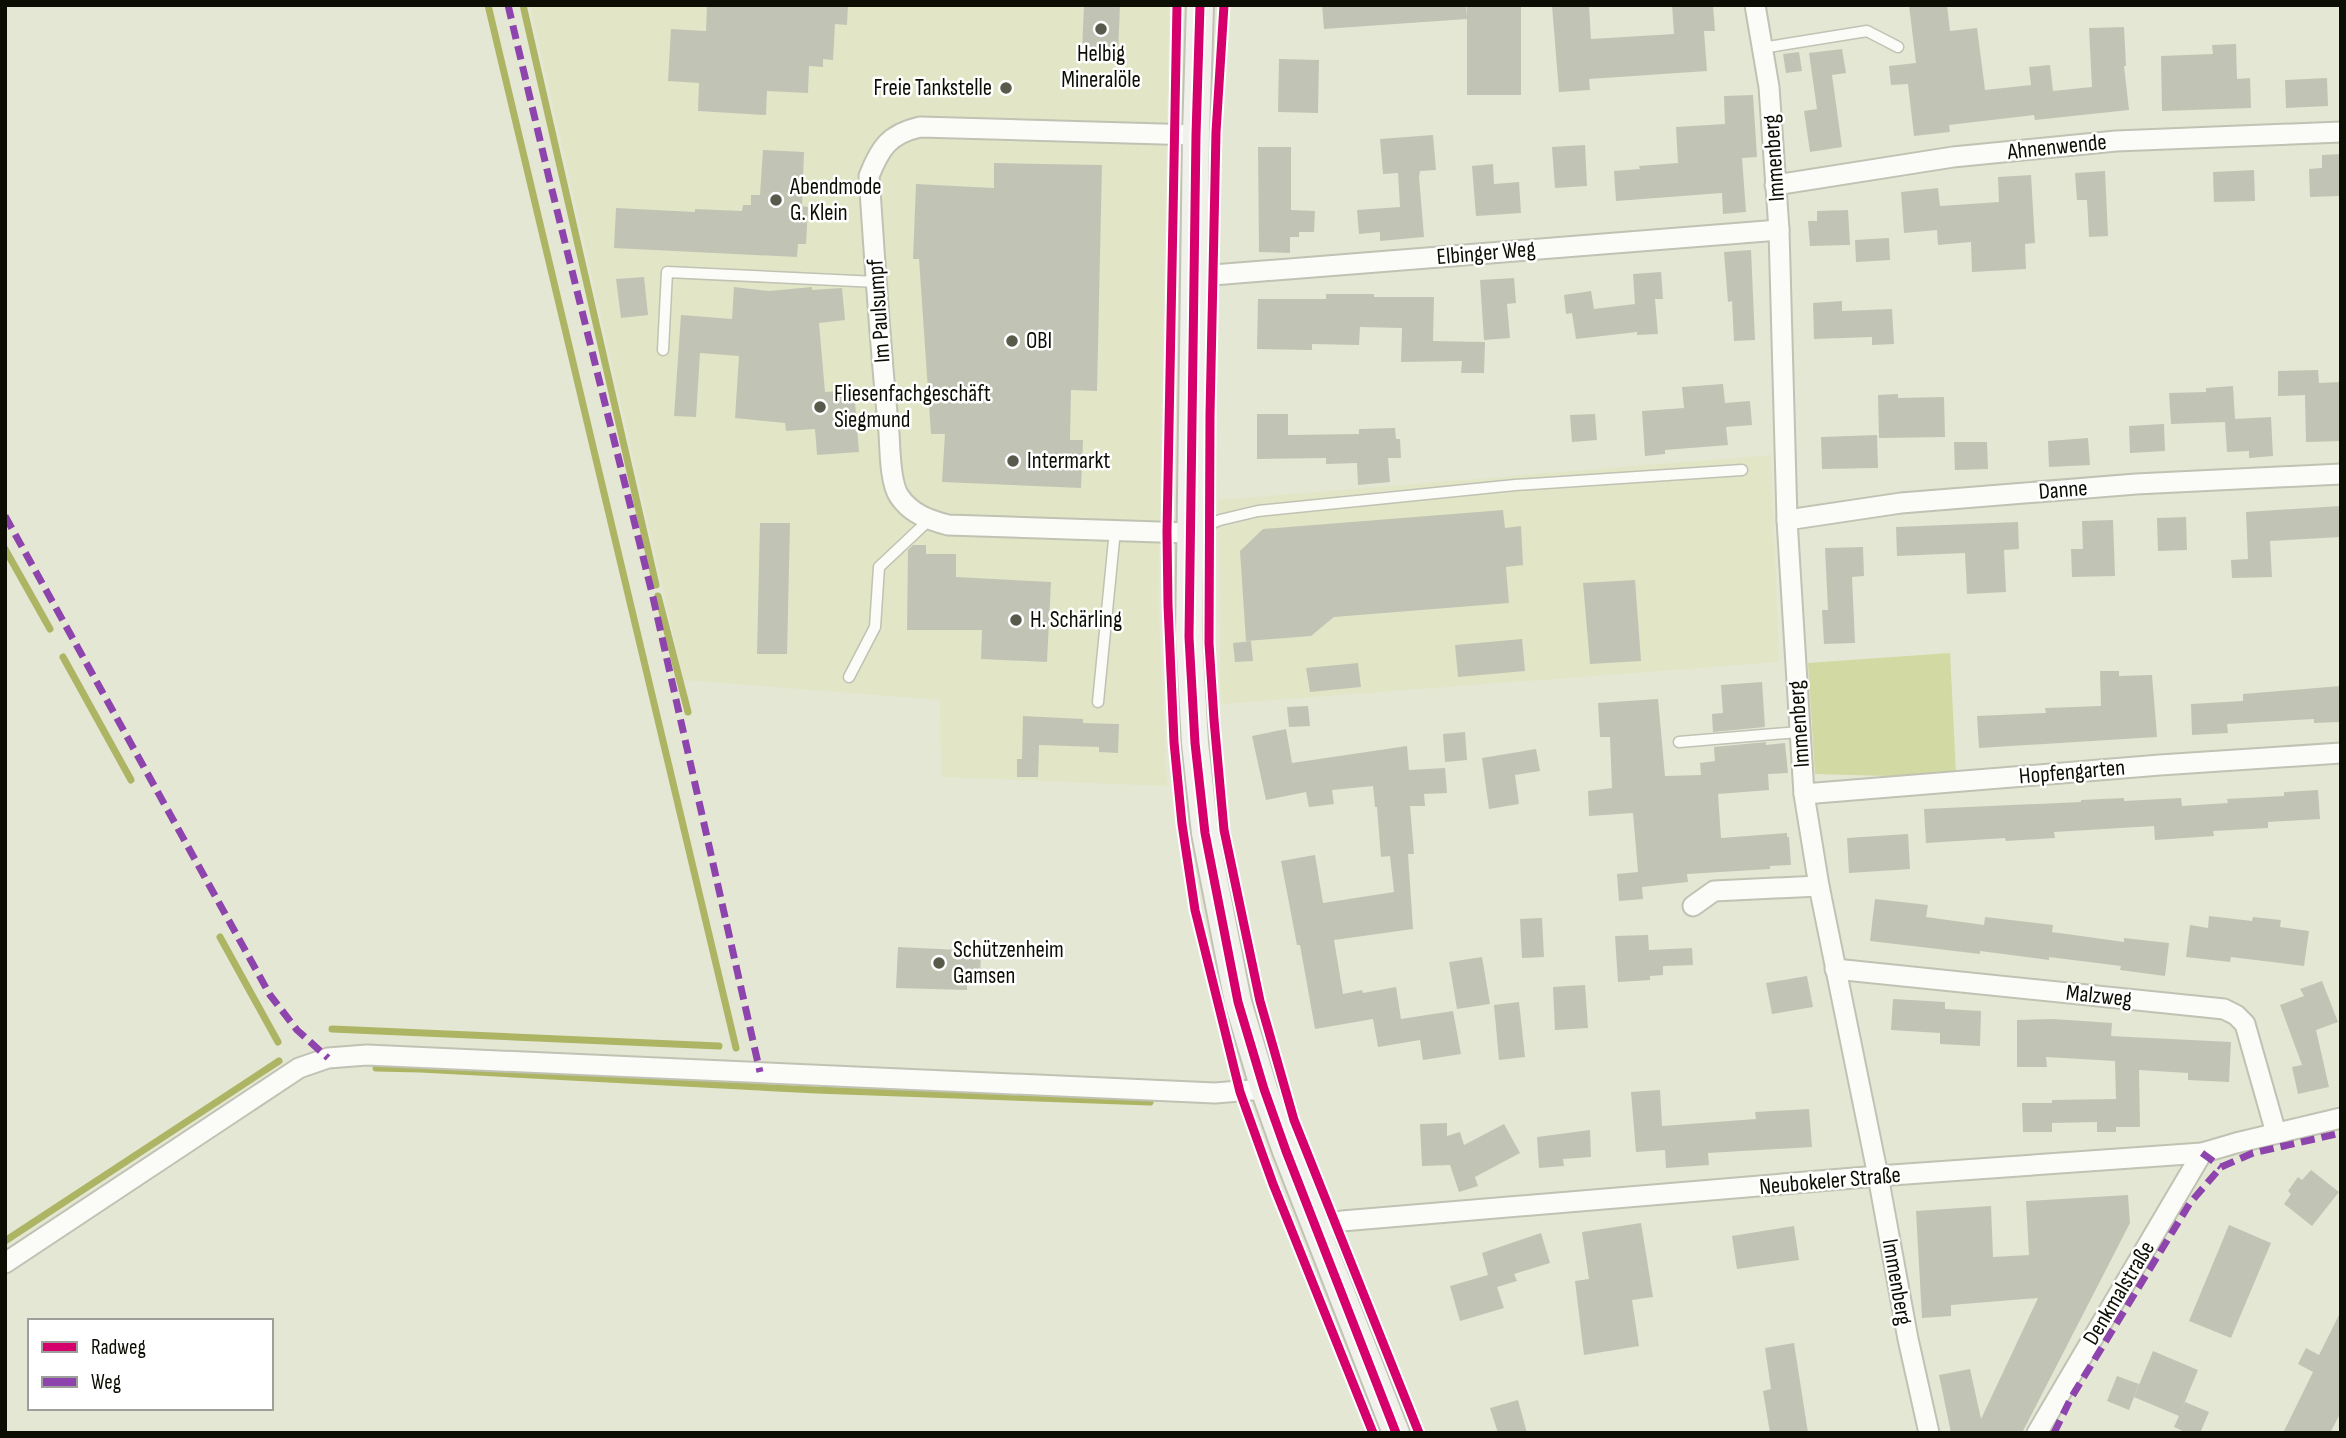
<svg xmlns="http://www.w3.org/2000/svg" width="2346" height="1438" font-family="'Sofia Sans Condensed',sans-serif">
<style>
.built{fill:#e2e6c6}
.green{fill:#d2d9a3}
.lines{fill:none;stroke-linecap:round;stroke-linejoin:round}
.stream{stroke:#adb564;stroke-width:7}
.building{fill:#c1c4b4}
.lane-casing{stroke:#c0c2b3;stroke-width:13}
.street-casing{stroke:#c0c2b3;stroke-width:23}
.secondary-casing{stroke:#c0c2b3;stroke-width:30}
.lane{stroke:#fbfbf8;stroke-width:10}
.street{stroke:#fbfbf8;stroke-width:19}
.secondary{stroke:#f0f1eb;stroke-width:26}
.quiet{stroke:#8e44ad;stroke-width:7;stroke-dasharray:14 7;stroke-linecap:butt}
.cycleway-casing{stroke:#fff;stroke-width:13}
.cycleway{stroke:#d6006c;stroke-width:9}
.poi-dot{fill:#585a4c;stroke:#fff;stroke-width:2.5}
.labels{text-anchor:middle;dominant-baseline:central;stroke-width:5;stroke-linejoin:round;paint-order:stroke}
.poi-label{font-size:23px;fill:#0c0e03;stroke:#fff;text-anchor:start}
.street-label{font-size:23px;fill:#0c0e03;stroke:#fff}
</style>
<rect width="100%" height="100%" fill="#e4e7d3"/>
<g class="built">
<path d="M 530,5 L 1169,5 L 1158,601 L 1167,786 L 941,777 L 940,700 L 684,680 Z"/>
<path d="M 1771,455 L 1779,662 L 1221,704 L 1218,500 Z"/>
</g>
<path class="green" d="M 1950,653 L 1956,774 L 1889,776 L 1815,774 L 1808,663 Z"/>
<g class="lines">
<g class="stream">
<path d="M 488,5 L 736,1048"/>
<path d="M 523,5 L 656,585"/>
<path d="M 5,549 L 50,629"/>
<path d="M 658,596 L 688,712"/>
<path d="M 63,657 L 131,780"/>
<path d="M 220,937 L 278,1042"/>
<path d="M 332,1029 L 719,1046"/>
<path d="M 376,1068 L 420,1069 L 816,1090 L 1150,1102"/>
<path d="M 5,1241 L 279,1061"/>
</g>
</g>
<g class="building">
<path d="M 707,5 L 848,5 L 847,25 L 835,24 L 833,60 L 823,59 L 823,67 L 809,66 L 808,93 L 767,91 L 766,115 L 698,111 L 699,83 L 668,81 L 671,29 L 706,31 Z"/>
<path d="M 1084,5 L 1120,5 L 1118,54 L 1082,53 Z"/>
<path d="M 1322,5 L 1466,5 L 1467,17 L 1467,5 L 1521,5 L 1521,95 L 1467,95 L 1467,19 L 1324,29 Z"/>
<path d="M 1552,5 L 1589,5 L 1591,39 L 1674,34 L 1672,5 L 1713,5 L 1715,31 L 1704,31 L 1707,71 L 1589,79 L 1590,90 L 1559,92 Z"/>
<path d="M 1909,5 L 1947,5 L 1950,31 L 1977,28 L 1985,90 L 2031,85 L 2029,67 L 2050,65 L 2053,91 L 2092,87 L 2089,28 L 2124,27 L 2126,66 L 2124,66 L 2129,110 L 2035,120 L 2034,115 L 1949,125 L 1950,132 L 1914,136 L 1908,84 L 1891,85 L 1889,66 L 1916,63 Z"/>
<path d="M 2236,44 L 2237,79 L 2250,78 L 2251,108 L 2162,111 L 2161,56 L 2213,54 L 2212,45 Z"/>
<path d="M 1842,49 L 1846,73 L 1832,75 L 1842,147 L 1810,152 L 1804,111 L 1817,109 L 1809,53 Z"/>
<path d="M 1799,52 L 1802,71 L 1786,73 L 1783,54 Z"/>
<path d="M 1279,59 L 1319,60 L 1318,113 L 1278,112 Z"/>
<path d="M 2327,78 L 2328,106 L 2286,108 L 2285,80 Z"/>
<path d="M 1753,95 L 1757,157 L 1742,158 L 1746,212 L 1723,214 L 1722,193 L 1616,201 L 1614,171 L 1640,169 L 1639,166 L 1678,163 L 1676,127 L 1725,124 L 1724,96 Z"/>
<path d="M 1433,135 L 1436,170 L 1420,171 L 1419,177 L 1424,237 L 1380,241 L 1380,232 L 1359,234 L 1357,210 L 1400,207 L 1398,173 L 1383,174 L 1380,139 Z"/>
<path d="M 1585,145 L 1587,186 L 1555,188 L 1552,147 Z"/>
<path d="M 1258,147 L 1291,147 L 1291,210 L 1315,211 L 1314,232 L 1299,232 L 1299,237 L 1290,237 L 1290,253 L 1259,252 Z"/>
<path d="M 763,150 L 804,152 L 802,206 L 808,207 L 806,244 L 798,244 L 797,257 L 614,248 L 616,208 L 695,212 L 695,209 L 742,211 L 743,205 L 751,205 L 751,195 L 760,195 Z"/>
<path d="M 2341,154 L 2341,196 L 2310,197 L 2309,169 L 2322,168 L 2322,155 Z"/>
<path d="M 994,163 L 1102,165 L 1097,391 L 1071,390 L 1070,440 L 1083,440 L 1081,488 L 942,482 L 945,434 L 931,434 L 919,259 L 913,259 L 916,184 L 994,188 Z"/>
<path d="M 1493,164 L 1494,184 L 1519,182 L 1521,213 L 1476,216 L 1472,166 Z"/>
<path d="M 2254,170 L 2255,201 L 2214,202 L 2213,172 Z"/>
<path d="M 2105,171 L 2108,236 L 2089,237 L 2087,200 L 2077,200 L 2075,173 Z"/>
<path d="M 2031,175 L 2035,243 L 2025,244 L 2026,269 L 1972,272 L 1971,242 L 1938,245 L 1937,230 L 1904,233 L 1901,192 L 1938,188 L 1940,206 L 1999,202 L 1998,177 Z"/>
<path d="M 1848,210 L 1850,245 L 1810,246 L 1808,221 L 1817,221 L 1817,211 Z"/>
<path d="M 1889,238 L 1890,260 L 1856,262 L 1855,240 Z"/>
<path d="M 1751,250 L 1755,340 L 1734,341 L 1732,301 L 1728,302 L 1724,252 Z"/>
<path d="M 1661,272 L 1663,299 L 1655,299 L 1658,334 L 1637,335 L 1637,332 L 1576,339 L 1572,313 L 1566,314 L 1564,295 L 1591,291 L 1594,309 L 1635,304 L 1633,274 Z"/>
<path d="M 644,277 L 648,315 L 621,318 L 616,279 Z"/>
<path d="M 1514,278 L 1516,303 L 1507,304 L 1510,338 L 1484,340 L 1480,280 Z"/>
<path d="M 734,287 L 769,291 L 812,287 L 812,290 L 842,288 L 845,320 L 819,323 L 825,392 L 854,390 L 859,452 L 817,455 L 815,429 L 786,431 L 785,423 L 735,418 L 739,356 L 700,353 L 696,417 L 674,416 L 681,315 L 732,319 Z"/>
<path d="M 1326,294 L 1374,294 L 1374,297 L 1434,297 L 1433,341 L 1485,342 L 1484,373 L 1461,373 L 1462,361 L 1401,362 L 1402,328 L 1360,327 L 1359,345 L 1312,344 L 1312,350 L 1257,349 L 1258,299 L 1326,299 Z"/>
<path d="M 1842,301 L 1842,311 L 1892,309 L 1894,344 L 1872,345 L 1872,337 L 1814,339 L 1813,303 Z"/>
<path d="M 2318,370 L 2319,383 L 2341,382 L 2341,441 L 2306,442 L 2305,395 L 2278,396 L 2278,371 Z"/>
<path d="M 1723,384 L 1725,403 L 1750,401 L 1752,425 L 1726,427 L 1728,445 L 1665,450 L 1665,454 L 1645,456 L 1642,411 L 1684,408 L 1682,387 Z"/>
<path d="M 2233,386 L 2235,419 L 2271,417 L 2273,456 L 2249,458 L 2249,451 L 2227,452 L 2225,422 L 2171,424 L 2169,393 L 2206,392 L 2206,388 Z"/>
<path d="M 1898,394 L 1898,398 L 1944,397 L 1945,437 L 1879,438 L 1878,395 Z"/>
<path d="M 1257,414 L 1288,414 L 1288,435 L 1359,434 L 1359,429 L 1395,428 L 1396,439 L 1400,439 L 1401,458 L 1388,458 L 1390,482 L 1358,485 L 1357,463 L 1326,464 L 1326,458 L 1257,459 Z"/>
<path d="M 1595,414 L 1597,440 L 1572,442 L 1570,415 Z"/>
<path d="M 2164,424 L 2165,451 L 2130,453 L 2129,426 Z"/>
<path d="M 1877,435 L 1878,468 L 1822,469 L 1821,437 Z"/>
<path d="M 2088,438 L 2090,465 L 2049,467 L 2048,441 Z"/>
<path d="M 1954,442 L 1987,442 L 1988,469 L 1955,470 Z"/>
<path d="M 2340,506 L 2341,537 L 2270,541 L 2272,577 L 2232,578 L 2231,560 L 2248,559 L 2246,512 Z"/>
<path d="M 1503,510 L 1505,528 L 1521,526 L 1523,565 L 1506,567 L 1509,603 L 1334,617 L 1311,636 L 1246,641 L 1240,551 L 1263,529 Z"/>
<path d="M 2186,517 L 2187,550 L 2158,551 L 2157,518 Z"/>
<path d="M 2113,520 L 2115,576 L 2072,577 L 2071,549 L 2083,549 L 2082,521 Z"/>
<path d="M 2018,522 L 2019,549 L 2004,550 L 2006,592 L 1967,594 L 1965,553 L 1897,556 L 1896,527 Z"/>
<path d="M 760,523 L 790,523 L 787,654 L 757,654 Z"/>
<path d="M 913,545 L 926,545 L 926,554 L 956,554 L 956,577 L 1051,582 L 1047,662 L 981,659 L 982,630 L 907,630 L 908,550 Z"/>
<path d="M 1863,547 L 1864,576 L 1852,577 L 1855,643 L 1824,644 L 1822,610 L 1828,610 L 1825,548 Z"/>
<path d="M 1635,580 L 1641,661 L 1590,664 L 1583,583 Z"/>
<path d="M 1522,639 L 1525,671 L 1458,677 L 1455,645 Z"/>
<path d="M 1251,641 L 1253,661 L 1235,662 L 1233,643 Z"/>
<path d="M 1358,663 L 1361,687 L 1310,692 L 1306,668 Z"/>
<path d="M 2100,671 L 2119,671 L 2119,676 L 2152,675 L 2157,737 L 1979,748 L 1977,716 L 2046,713 L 2045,708 L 2101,706 Z"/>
<path d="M 1762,682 L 1765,727 L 1713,732 L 1712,714 L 1723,713 L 1721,685 Z"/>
<path d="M 2341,686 L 2341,722 L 2314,723 L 2314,719 L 2227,724 L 2228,733 L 2192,735 L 2191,704 L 2243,701 L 2243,694 Z"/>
<path d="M 1658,699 L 1665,776 L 1701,775 L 1700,763 L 1715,761 L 1714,747 L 1766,742 L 1766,745 L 1785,743 L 1788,773 L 1768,774 L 1769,790 L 1718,794 L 1721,838 L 1787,833 L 1787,837 L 1789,837 L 1791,865 L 1770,866 L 1770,869 L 1687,874 L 1688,882 L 1642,887 L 1643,899 L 1619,901 L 1617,874 L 1638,872 L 1633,813 L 1589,816 L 1588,791 L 1612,788 L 1610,737 L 1600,737 L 1598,703 Z"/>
<path d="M 1308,706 L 1310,726 L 1289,727 L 1287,707 Z"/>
<path d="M 1023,716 L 1083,719 L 1083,723 L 1119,724 L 1118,753 L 1099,752 L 1099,747 L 1039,745 L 1038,777 L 1017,777 L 1017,759 L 1022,759 Z"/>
<path d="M 1286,729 L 1292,763 L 1407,746 L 1409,770 L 1445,768 L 1447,793 L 1424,794 L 1425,806 L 1410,806 L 1414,854 L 1408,854 L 1413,929 L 1334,940 L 1343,994 L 1362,990 L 1363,993 L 1396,987 L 1401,1019 L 1453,1011 L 1461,1054 L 1423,1060 L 1420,1040 L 1378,1047 L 1373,1019 L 1315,1029 L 1300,945 L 1297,945 L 1281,861 L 1315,855 L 1323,903 L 1394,892 L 1390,856 L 1381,857 L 1377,807 L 1375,807 L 1373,786 L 1332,790 L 1334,804 L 1309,807 L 1306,792 L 1266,800 L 1252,736 Z"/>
<path d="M 1465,732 L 1467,760 L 1445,762 L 1443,734 Z"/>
<path d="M 1536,749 L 1540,771 L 1515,775 L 1519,804 L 1489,809 L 1482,758 Z"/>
<path d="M 2318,790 L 2320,819 L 2268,822 L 2268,828 L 2213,831 L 2214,836 L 2155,840 L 2154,826 L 2054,832 L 2055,838 L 2006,841 L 2005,838 L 1926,843 L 1924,809 L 2081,802 L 2081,800 L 2124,798 L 2124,801 L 2181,798 L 2182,806 L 2228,803 L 2227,799 L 2284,796 L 2284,792 Z"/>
<path d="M 1908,834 L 1910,869 L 1849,873 L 1847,838 Z"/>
<path d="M 1875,899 L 1928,905 L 1926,917 L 1984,925 L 1985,917 L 2053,925 L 2052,932 L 2124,942 L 2124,938 L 2169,943 L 2165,976 L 2120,970 L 2121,966 L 2049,957 L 2049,960 L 1980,951 L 1980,954 L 1870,941 Z"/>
<path d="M 2209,916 L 2252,921 L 2253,917 L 2281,920 L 2280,927 L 2309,931 L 2304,966 L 2231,957 L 2230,962 L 2186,957 L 2190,925 L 2208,928 Z"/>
<path d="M 1542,918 L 1544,957 L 1522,958 L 1520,919 Z"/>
<path d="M 1648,935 L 1649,950 L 1692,948 L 1693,965 L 1663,966 L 1663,975 L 1650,976 L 1650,980 L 1618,982 L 1615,936 Z"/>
<path d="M 898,947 L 981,951 L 980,979 L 967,979 L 967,990 L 896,988 Z"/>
<path d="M 1482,957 L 1490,1004 L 1457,1009 L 1449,962 Z"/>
<path d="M 1807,976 L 1813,1007 L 1772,1014 L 1766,983 Z"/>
<path d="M 2322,981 L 2338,1022 L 2316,1030 L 2329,1087 L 2298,1094 L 2292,1067 L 2302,1065 L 2280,1005 L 2304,996 L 2300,989 Z"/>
<path d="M 1585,985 L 1588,1028 L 1555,1030 L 1553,987 Z"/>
<path d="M 1893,999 L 1945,1002 L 1945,1009 L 1981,1011 L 1980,1046 L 1940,1044 L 1940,1033 L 1891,1030 Z"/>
<path d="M 1519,1002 L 1525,1057 L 1499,1060 L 1494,1005 Z"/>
<path d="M 2053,1019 L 2112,1023 L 2111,1036 L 2231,1042 L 2229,1082 L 2188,1080 L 2188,1073 L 2139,1070 L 2140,1127 L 2116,1127 L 2116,1132 L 2097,1132 L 2097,1122 L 2052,1123 L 2052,1132 L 2023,1132 L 2022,1103 L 2052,1103 L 2052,1100 L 2116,1099 L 2115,1061 L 2046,1057 L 2047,1067 L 2017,1067 L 2017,1020 Z"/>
<path d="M 1660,1090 L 1662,1126 L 1756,1119 L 1755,1112 L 1809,1109 L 1812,1147 L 1708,1153 L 1709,1165 L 1666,1168 L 1665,1150 L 1636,1152 L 1631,1092 Z"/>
<path d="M 1447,1123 L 1447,1136 L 1460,1132 L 1464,1145 L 1504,1124 L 1520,1153 L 1475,1177 L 1478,1186 L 1459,1192 L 1450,1165 L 1422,1166 L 1420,1124 Z"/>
<path d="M 1590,1130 L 1591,1157 L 1563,1159 L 1564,1166 L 1539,1168 L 1537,1137 Z"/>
<path d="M 2311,1170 L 2339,1192 L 2312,1226 L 2284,1204 L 2291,1194 L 2288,1191 L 2298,1177 L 2302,1180 Z"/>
<path d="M 2128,1195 L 2130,1223 L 2022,1433 L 1951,1433 L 1939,1375 L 1970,1369 L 1981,1419 L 2038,1298 L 1951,1305 L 1951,1316 L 1922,1318 L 1916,1211 L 1991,1206 L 1993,1257 L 2029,1255 L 2026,1201 Z"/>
<path d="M 1641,1223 L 1653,1297 L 1632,1300 L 1639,1346 L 1584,1355 L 1575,1281 L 1589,1279 L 1582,1232 Z"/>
<path d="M 2229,1225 L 2271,1243 L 2231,1338 L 2189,1321 Z"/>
<path d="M 1794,1226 L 1799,1260 L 1737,1269 L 1732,1236 Z"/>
<path d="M 1541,1233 L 1550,1263 L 1514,1274 L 1517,1281 L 1497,1287 L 1504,1308 L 1460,1321 L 1450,1286 L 1488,1275 L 1482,1253 Z"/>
<path d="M 2341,1311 L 2341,1412 L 2330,1433 L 2283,1433 L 2313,1372 L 2298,1364 L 2306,1348 L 2319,1355 Z"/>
<path d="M 1794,1343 L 1808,1433 L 1770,1433 L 1763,1391 L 1771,1389 L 1765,1348 Z"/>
<path d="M 2153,1351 L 2198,1370 L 2181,1411 L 2185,1402 L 2209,1412 L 2200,1433 L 2187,1433 L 2174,1427 L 2179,1416 L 2134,1397 Z"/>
<path d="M 2117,1376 L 2139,1384 L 2129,1410 L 2107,1401 Z"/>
<path d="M 1518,1400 L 1527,1433 L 1498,1433 L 1490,1408 Z"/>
</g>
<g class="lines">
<g class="lane-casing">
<g id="lane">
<path d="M 1762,48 L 1867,31 L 1898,47"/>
<path d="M 663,350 L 667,272 L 877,282"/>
<path d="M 1191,532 L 1220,520 L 1258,511 L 1515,485 L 1742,470"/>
<path d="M 849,677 L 875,627 L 879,567 L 929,520"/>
<path d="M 1098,702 L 1115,530"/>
<path d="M 1679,742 L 1799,732"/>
</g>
</g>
<g class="street-casing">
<g id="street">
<path d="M 1755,5 L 1769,87 L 1779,230 L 1787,520 L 1804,794 L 1819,886 L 1878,1176 L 1908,1339 L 1929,1433"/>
<path d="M 1775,185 L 1953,157 L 2116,141 L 2341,132"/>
<path d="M 1193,274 L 1213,275 L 1779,230"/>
<path d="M 1787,520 L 1901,503 L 2136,484 L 2341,474"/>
<path d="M 1189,533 L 948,525 C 929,520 911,514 899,496 C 890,483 890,449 889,433 C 880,348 875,262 869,176 C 880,148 889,134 920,127 L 1196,135"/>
<path d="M 1804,794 L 2160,765 L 2341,753"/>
<path d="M 1693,906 L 1714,891 L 1819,886"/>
<path d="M 1835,969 L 2224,1009 L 2236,1015 L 2245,1024 L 2276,1133"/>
<path d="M 1317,1230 L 1342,1221 L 1878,1176 L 2202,1153 L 2236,1143 L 2341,1118"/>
<path d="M 5,1263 L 299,1068 L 328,1058 L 367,1055 L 1215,1093 L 1264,1089"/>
<path d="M 2037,1433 L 2202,1153"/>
</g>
</g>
<g class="secondary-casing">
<path id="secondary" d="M 1200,5 L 1196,135 L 1189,637 L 1195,743 L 1205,833 L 1238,1002 L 1264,1089 L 1286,1151 L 1396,1433"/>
</g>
<use href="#lane" class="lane"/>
<use href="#street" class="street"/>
<use href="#secondary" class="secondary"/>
<g class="quiet">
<path d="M 508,5 L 549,178 L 652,593 L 760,1072"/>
<path d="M 5,516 L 270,995 L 297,1030 L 328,1058"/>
<path d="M 2202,1153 L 2221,1167"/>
<path d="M 2054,1433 L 2071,1398 L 2190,1203 L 2221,1167 L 2253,1153 L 2341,1133"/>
</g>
<g class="cycleway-casing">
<g id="cycleway">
<path d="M 1177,5 L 1167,532 L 1168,605 L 1174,742 L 1182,824 L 1195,910 L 1240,1092 L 1273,1184 L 1373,1433"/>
<path d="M 1200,5 L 1196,135 L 1189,637 L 1195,743 L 1205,833 L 1238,1002 L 1264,1089 L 1286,1151 L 1396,1433"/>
<path d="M 1224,5 L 1216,132 L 1210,415 L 1209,643 L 1214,720 L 1224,830 L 1260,1001 L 1294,1120 L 1419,1433"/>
</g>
</g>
<use href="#cycleway" class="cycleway"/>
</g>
<g class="poi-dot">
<circle cx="1101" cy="29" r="7"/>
<circle cx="1006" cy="88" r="7"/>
<circle cx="776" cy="200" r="7"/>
<circle cx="1012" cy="341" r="7"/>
<circle cx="820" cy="407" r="7"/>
<circle cx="1013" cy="461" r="7"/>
<circle cx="1016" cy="620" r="7"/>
<circle cx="939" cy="963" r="7"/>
</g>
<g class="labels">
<g class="poi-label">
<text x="1101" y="54" text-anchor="middle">Helbig<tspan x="1101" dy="26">Mineralöle</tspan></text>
<text x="992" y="88" text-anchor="end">Freie Tankstelle</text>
<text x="790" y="187">Abendmode<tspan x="790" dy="26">G. Klein</tspan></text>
<text x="1026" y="341">OBI</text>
<text x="834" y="394">Fliesenfachgeschäft<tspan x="834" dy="26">Siegmund</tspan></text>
<text x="1027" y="461">Intermarkt</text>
<text x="1030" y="620">H. Schärling</text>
<text x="953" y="950">Schützenheim<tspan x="953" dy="26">Gamsen</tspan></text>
</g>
<g class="street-label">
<text transform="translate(2057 147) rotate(-6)">Ahnenwende</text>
<text transform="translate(1774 158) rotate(-94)">Immenberg</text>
<text transform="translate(1486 253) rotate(-5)">Elbinger Weg</text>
<text transform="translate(879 311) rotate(-94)">Im Paulsumpf</text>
<text transform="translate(2063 490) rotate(-5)">Danne</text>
<text transform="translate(1799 724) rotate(-94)">Immenberg</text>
<text transform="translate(2072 772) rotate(-5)">Hopfengarten</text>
<text transform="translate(2099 996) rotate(6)">Malzweg</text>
<text transform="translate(1830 1181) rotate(-5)">Neubokeler Straße</text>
<text transform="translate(1897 1282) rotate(80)">Immenberg</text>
<text transform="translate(2119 1293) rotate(-59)">Denkmalstraße</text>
</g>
</g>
<rect width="2346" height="1438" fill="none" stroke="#0c0e03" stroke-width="14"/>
<rect x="28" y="1319" width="245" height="91" fill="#ffffff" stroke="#9e9f9a" stroke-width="2"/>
<rect x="42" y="1342" width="35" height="10" fill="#d6006c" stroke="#9e9f9a" stroke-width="2"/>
<text x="91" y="1354" font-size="21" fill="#0c0e03">Radweg</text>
<rect x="42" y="1377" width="35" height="10" fill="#8e44ad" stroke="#9e9f9a" stroke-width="2"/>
<text x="91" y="1389" font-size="21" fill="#0c0e03">Weg</text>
</svg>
